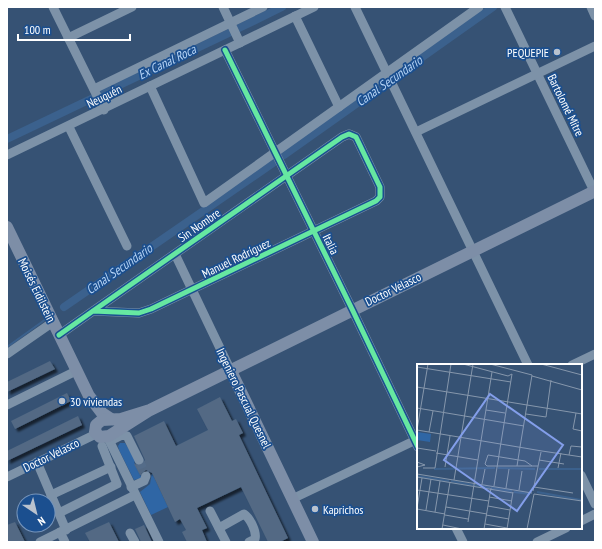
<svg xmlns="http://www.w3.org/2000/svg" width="602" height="549" font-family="'PT Sans Narrow',sans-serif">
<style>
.green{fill:#2f66a5}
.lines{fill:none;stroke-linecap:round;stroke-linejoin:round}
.stream{stroke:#3b618d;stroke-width:2}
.canal{stroke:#3b618d;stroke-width:8}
.building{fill:#526984;filter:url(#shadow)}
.minor-tunnel{stroke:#546c89;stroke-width:9;stroke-dasharray:9 4.5;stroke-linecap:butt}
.minor{stroke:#7d92a8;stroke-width:9}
.major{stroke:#7d8ea7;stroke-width:12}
.cycleway-casing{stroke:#1b4f8f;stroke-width:8}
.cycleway{stroke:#66e7a1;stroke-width:5}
.poi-dot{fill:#b9c2ce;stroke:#1b4f8f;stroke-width:1.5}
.labels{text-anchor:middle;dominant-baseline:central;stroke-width:3.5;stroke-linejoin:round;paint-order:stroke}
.poi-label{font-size:12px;fill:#fff;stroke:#1b4f8f;text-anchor:start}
.street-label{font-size:12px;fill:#fff;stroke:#1b4f8f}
.water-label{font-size:13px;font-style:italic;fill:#b5d3f5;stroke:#1b4f8f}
.inset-river{fill:none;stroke:#3b618d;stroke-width:2}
.inset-road{fill:none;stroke:#8697ac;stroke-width:1}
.view{fill:#839eea;fill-opacity:0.15;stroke:#839eea;stroke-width:2}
.inset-edge{fill:none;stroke:#fff;stroke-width:2}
</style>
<defs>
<filter id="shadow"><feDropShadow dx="3" dy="3" stdDeviation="1" flood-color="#0009"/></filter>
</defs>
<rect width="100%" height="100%" fill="#365274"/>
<g class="green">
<path d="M 120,443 L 125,443 L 136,461 L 134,462 L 142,478 L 134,480 L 119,450 L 118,446 Z"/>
<path d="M 152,473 L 168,507 L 151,515 L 140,492 L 150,484 Z"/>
</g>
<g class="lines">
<path class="stream" d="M 7,347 L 46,319"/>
<g class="canal">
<path d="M 239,28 L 282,7"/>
<path d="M 103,93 L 231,32"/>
<path d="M 7,139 L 93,98"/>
<path d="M 284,155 L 493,7"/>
<path d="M 64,307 L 273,163"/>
</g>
</g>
<g class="building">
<path d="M 50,361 L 55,369 L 7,392 L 7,382 Z"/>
<path d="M 67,393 L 71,401 L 15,429 L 11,421 Z"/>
<path d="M 220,397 L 232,421 L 236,419 L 243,433 L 239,435 L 288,538 L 280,542 L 268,542 L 241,487 L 197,508 L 207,528 L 202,530 L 207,542 L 187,542 L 182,532 L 186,530 L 180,519 L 175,522 L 152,473 L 146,470 L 140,475 L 134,464 L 141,465 L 145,460 L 134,436 L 164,421 L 176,446 L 208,430 L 197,409 Z"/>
<path d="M 78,416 L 82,425 L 7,461 L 7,451 Z"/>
<path d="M 15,522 L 25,542 L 7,542 L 7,525 Z"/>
<path d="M 109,522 L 119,542 L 90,542 L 85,533 Z"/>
<path d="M 144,525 L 152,542 L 141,542 L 135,529 Z"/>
</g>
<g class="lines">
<path class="minor-tunnel" d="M 139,460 L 146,476"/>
<g class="minor">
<path d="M 53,7 L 104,110"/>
<path d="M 223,7 L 240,43"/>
<path d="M 355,7 L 528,365"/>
<path d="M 505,7 L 595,193"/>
<path d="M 591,7 L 595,16"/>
<path d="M 295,16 L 339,107"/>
<path d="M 68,38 L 132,7"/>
<path d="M 225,50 L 352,309 L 418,447"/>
<path d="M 150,86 L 204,203 L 479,7"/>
<path d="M 94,89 L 263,7"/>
<path d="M 69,127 L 127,246"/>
<path d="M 416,132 L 595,46"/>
<path d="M 7,155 L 314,7"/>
<path d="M 175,254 L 230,369"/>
<path d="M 59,335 L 93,311 L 342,137 L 349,134 L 356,137 L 380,187 L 380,197 L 376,201 L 151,309 L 139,313 L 93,311"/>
<path d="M 7,354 L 53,322"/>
<path d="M 572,365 L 595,354"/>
<path d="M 7,405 L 76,371"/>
<path d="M 107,436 L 159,542"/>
<path d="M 110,441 L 122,435 L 127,436 L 139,460"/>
<path d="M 37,462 L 66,530"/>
<path d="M 581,475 L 595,504"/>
<path d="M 7,477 L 96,434"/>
<path d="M 131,487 L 144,481 L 146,476"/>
<path d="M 51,495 L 111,467"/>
<path d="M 292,499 L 418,439"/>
<path d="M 210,511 L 226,542"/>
<path d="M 59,513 L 117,484 L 102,446"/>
<path d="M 581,521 L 595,514"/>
<path d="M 219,528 L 244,514 C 250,518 257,532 255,539 L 249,542"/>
<path d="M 456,528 L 463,542"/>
<path d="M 60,532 L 65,542"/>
<path d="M 130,533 L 135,542"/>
<path d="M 40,542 L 135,495"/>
<path d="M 537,542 L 566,528"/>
</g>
<g class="major">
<path d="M 7,227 L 89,396 L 102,413 L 111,419"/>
<path d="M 230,369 L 313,542"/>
<path d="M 150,410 L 109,436 L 100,437 L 95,432 L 96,425 L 102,420 L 121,419 L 150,410 L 595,191"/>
</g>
<g class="cycleway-casing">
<g id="cycleway">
<path d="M 225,50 L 352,309 L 418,447"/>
<path d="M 59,335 L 93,311 L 342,137 L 349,134 L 356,137 L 380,187 L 380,197 L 376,201 L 151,309 L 139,313 L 93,311"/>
</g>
</g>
<use href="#cycleway" class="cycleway"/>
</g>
<g class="poi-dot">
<circle cx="557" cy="52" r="4"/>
<circle cx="62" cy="401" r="4"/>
<circle cx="315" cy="509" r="4"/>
</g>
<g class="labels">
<g class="poi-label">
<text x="549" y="52" text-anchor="end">PEQUEPIE</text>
<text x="70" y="401">30 viviendas</text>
<text x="323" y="509">Kaprichos</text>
</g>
<g class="street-label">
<text transform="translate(104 96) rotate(-26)">Neuquén</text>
<text transform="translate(566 105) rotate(64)">Bartolomé Mitre</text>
<text transform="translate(199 225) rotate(-35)">Sin Nombre</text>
<text transform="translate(331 244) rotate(64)">Italia</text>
<text transform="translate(236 258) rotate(-26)">Manuel Rodríguez</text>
<text transform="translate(393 289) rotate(-26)">Doctor Velasco</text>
<text transform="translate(37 290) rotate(64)">Moisés Eidilstein</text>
<text transform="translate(244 398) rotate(64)">Ingeniero Pascual Quesnel</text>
<text transform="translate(51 455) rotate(-26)">Doctor Velasco</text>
</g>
<g class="water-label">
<text transform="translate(167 62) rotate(-26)">Ex Canal Roca</text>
<text transform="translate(389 81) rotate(-35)">Canal Secundario</text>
<text transform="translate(119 269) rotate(-35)">Canal Secundario</text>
</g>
</g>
<g transform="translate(417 364)">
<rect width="165" height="165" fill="#365274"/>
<path d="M 0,68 L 14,70 L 13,78 L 0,76 Z" fill="#2f66a5"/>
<path class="inset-river" d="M 81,104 L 118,105M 17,105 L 78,104M 122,105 L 165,105M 0,112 L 32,117M 34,117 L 56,121M 57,121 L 73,124M 74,124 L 95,127M 97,128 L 113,130M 120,128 L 164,136"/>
<path class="inset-road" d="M 46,0 L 91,12 L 95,10M 73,0 L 115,11 L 103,83M 124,0 L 165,11M 0,3 L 94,18M 115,12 L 165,26M 0,23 L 165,50M 0,44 L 107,62M 69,46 L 88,49M 159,49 L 156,65 L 165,67M 109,50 L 129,53 L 134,16M 0,66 L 11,0M 0,66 L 125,87M 12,68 L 16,47M 0,84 L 19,87M 125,87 L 165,93M 19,89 L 61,96M 152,91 L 154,82 L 165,83M 122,96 L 147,100M 0,98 L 8,101 L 0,103M 100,102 L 103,83M 115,102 L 108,97 L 71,91 L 68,100 L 70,102 L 121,102M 28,103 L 33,72M 6,104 L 18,104 L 34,0M 141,104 L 144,89M 0,110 L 115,129M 0,113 L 96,129M 37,116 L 56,0M 65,120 L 68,105M 77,122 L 95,10M 117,123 L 156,129M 89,124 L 92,105M 0,126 L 72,137M 102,126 L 105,107M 116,127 L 124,88M 117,130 L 165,137M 72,133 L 95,137M 71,142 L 93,146M 29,143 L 70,150M 0,144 L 5,114M 0,145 L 28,150M 9,146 L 14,115M 18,148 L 23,117M 28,151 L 51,155M 69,151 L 92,155M 51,158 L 75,8M 68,160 L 90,164M 26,161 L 45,165M 25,165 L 33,118M 67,165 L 74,124M 90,165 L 96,128M 110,165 L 117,130"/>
<path class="view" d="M 73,30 L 146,81 L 100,147 L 27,96 Z"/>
<rect width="165" height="165" class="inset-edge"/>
</g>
<rect width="602" height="549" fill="none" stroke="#ffffff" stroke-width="16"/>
<g transform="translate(36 513) rotate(145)"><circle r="19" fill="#1b4f8f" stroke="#7695bc"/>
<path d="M0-3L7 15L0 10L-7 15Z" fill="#b9c2ce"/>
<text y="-6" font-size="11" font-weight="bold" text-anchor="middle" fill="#ffffff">N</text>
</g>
<path d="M18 34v6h112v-6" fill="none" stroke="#ffffff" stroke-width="2"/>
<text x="24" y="34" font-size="12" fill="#ffffff" stroke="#1b4f8f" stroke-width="3" paint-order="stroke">100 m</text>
</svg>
